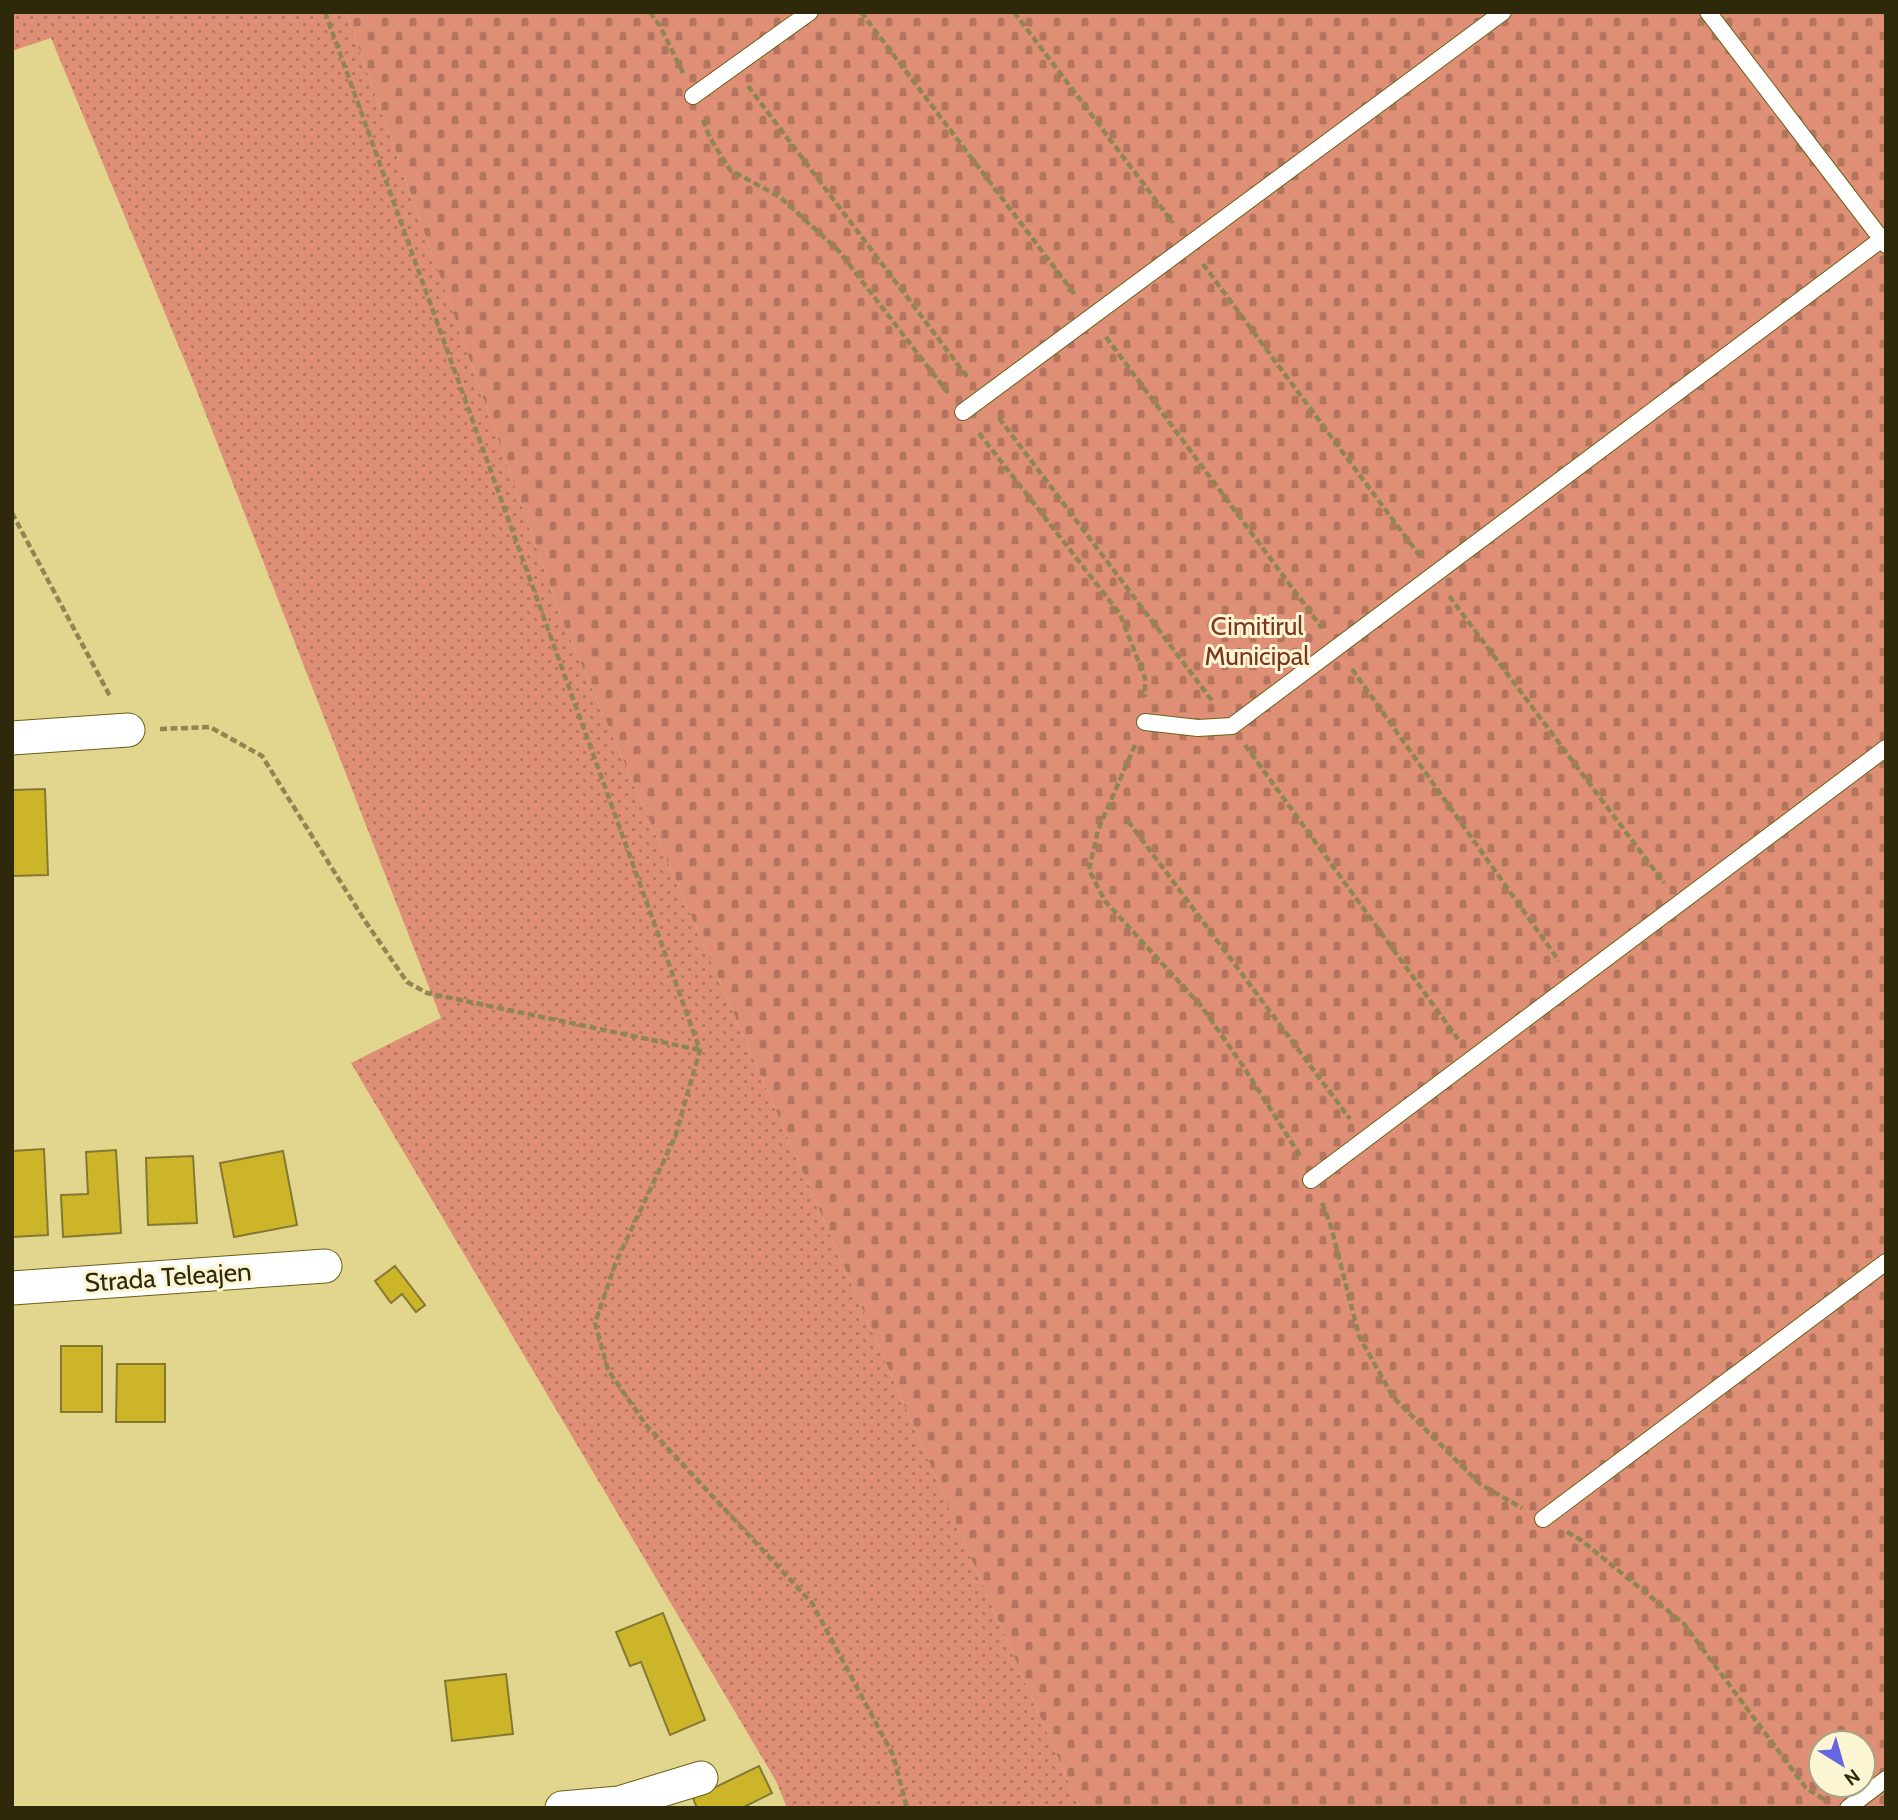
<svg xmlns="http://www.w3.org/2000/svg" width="1898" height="1820" font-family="Cabin,sans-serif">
<defs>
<pattern id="green-dots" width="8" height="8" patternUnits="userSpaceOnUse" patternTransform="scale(1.75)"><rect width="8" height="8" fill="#de8f76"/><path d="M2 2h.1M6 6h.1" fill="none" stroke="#b4755f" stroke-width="1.8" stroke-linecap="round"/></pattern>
<pattern id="cemetery-stones" width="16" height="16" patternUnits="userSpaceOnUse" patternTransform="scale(1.75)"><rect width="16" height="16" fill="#de8f76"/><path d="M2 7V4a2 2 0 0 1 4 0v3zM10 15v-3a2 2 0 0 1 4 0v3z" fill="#b4755f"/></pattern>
</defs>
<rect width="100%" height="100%" fill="#e2d58e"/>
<polygon fill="url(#green-dots)" points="12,12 346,12 563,622 1080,1808 787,1808 776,1781 351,1063 441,1018 191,376 51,38 12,51"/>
<path fill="url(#cemetery-stones)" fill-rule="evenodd" d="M 346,12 L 1886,12 L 1886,1808 L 1080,1808 L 563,622 ZM 1821,1743 L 1863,1743 L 1863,1785 L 1821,1785 Z"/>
<g fill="#cdb529" stroke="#857833" stroke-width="2">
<polygon points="45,789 48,875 12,876 12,790"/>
<polygon points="44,1149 48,1235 12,1237 12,1151"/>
<polygon points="116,1150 121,1233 63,1237 61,1195 88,1194 86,1152"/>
<polygon points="283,1151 297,1225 234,1237 220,1163"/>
<polygon points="193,1156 197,1223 148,1225 146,1158"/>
<polygon points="395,1266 425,1305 416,1312 402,1294 391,1303 375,1281"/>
<rect x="61" y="1346" width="41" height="66"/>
<polygon points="117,1364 165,1364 165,1422 116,1422"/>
<polygon points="663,1613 705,1720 670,1735 641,1662 630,1666 616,1632"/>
<polygon points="506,1674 513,1734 452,1741 445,1681"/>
<polygon points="759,1766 772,1793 742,1808 697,1808 693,1798"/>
</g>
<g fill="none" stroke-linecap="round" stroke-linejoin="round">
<g stroke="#6c5f16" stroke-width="18">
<g id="lane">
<polyline points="1708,12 1886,245"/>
<polyline points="693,96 810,12"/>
<polyline points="963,412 1503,12"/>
<polyline points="1145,722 1198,728 1232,726 1886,236"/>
<polyline points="1311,1180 1886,748"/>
<polyline points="1543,1519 1886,1262"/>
<polyline points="1848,1808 1886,1779"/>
</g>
</g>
<g stroke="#6c5f16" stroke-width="35">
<g id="street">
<polyline points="12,738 128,730"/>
<polyline points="12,1288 325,1266"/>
<polyline points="562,1808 619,1803 701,1778"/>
</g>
</g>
<g stroke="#8f8652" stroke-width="4.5" stroke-dasharray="7 3.5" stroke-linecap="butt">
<polyline points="325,12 700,1050 675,1137 616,1262 595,1323 608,1370 646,1425 812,1603 893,1755 907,1808"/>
<polyline points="650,12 660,26 683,73"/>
<polyline points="861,12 1076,296"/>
<polyline points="1014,12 1173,223"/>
<polyline points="748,86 968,378"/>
<polyline points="703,120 710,138 730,170 780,197 838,250 948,393"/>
<polyline points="1203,264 1419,555"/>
<polyline points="1106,337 1322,628"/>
<polyline points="999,418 1213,702"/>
<polyline points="979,433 1120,614 1145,678 1145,697"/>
<polyline points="12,513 111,698"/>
<polyline points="1449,596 1664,883"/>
<polyline points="1352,669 1559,961"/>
<polyline points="160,729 210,727 262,756 365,921 407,982 427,993 700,1050"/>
<polyline points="1135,745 1098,830 1089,870 1105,901 1202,1007 1243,1066 1301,1157"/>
<polyline points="1245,745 1458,1039"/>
<polyline points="1128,821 1350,1119"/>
<polyline points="1322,1203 1330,1223 1359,1336 1393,1397 1480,1484 1522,1508"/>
<polyline points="1567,1532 1581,1540 1684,1624 1806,1788 1825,1800"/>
</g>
<use href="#lane" stroke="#fff" stroke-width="16"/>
<use href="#street" stroke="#fff" stroke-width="33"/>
</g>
<g text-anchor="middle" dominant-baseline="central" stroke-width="6" stroke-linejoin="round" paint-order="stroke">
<g font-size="26" fill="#7e351d" stroke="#fcf5d3">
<text x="1257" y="626">Cimitirul<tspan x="1257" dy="30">Municipal</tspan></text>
</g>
<g font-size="26" fill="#2e290b" stroke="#fcf5d3">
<text transform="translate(168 1277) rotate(-4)">Strada Teleajen</text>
</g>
</g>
<rect width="1898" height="1820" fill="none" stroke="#2e290b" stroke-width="28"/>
<g transform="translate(1842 1764) rotate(143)"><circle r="33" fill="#fcf5d3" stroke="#aaa383" stroke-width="2"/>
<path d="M0-5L12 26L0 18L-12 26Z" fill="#6667e0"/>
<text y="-10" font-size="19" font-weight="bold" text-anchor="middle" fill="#2e290b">N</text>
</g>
</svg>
